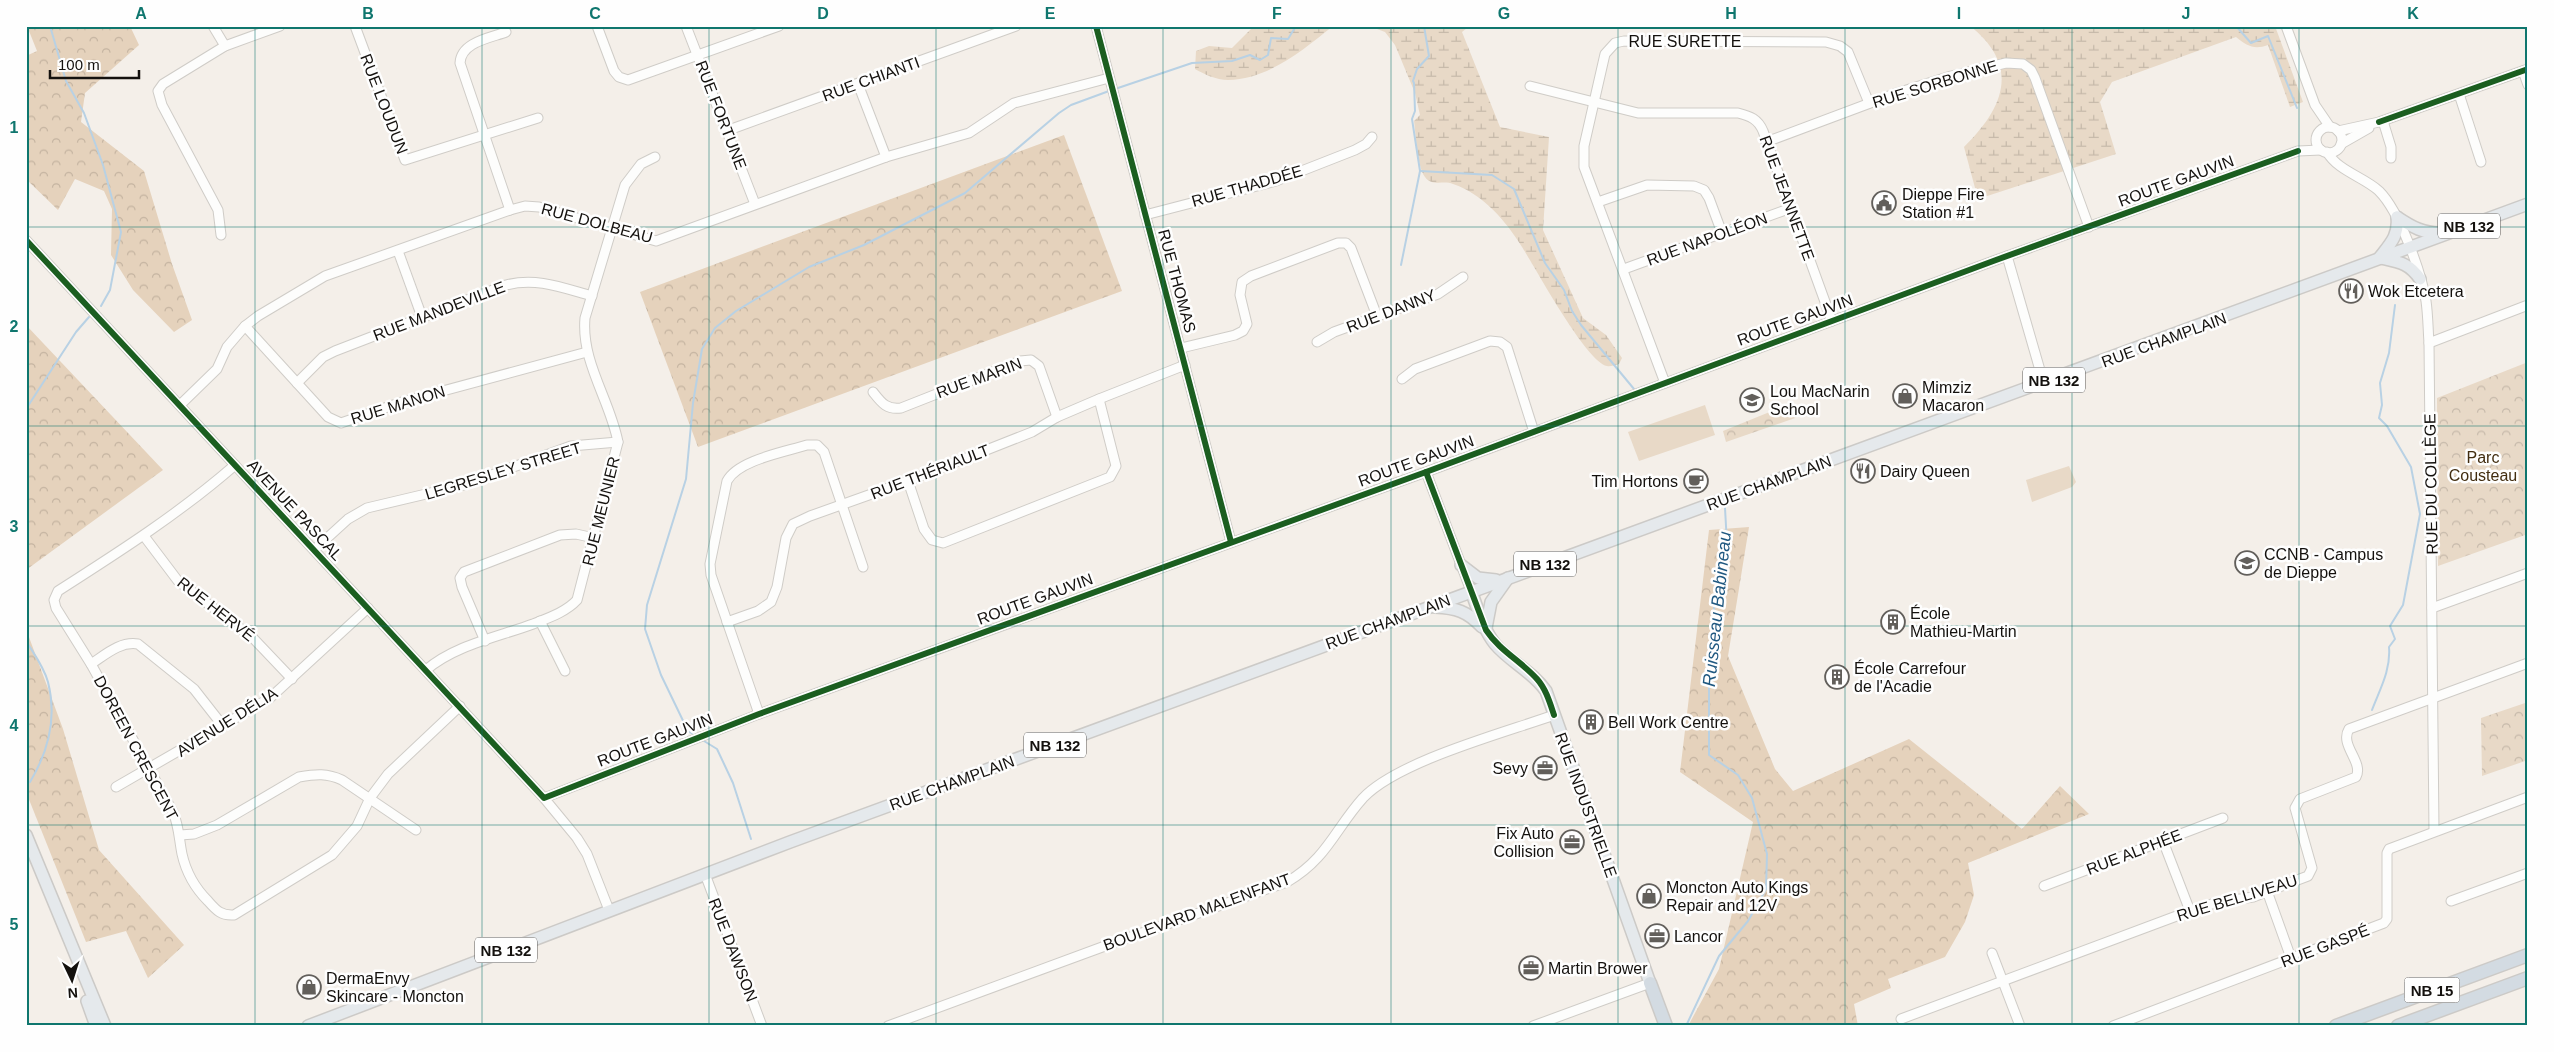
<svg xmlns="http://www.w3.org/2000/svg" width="2554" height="1052" font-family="Helvetica,sans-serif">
<defs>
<pattern id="forest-crowns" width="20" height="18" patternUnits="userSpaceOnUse" patternTransform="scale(1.25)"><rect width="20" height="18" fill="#e5d2bc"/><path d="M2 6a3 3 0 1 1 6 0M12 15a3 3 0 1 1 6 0" fill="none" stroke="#c4b3a0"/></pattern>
<pattern id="wetland-marsh" width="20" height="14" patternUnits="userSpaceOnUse" patternTransform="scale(1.25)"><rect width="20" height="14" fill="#e8d9c7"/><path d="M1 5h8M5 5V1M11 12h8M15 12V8" fill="none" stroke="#c6b9aa"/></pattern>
<pattern id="park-crowns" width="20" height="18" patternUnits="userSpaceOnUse" patternTransform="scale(1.25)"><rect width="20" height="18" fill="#e8d9c7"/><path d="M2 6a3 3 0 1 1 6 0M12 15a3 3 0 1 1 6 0" fill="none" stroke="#c6b9aa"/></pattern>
</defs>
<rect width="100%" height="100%" fill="#f4efe9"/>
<g fill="url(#forest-crowns)">
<polygon points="27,26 130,26 139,45 85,93 81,122 144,171 172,264 192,320 174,332 133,290 111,255 112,209 104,191 75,179 58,210 26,179 26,56 37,51"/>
<polygon points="1064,135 1122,291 698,447 640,292"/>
<polygon points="26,325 163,470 26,570"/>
<polygon points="1749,527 1728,656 1775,769 1793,791 1909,739 2022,829 2060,786 2089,814 1968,863 1974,895 1965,922 1945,957 1888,979 1891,988 1854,1004 1858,1026 1688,1026 1719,969 1753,822 1680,772 1709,530"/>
<polygon points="26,629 63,729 99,850 184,945 148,978 126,931 86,942 26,792"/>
</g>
<g fill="url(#wetland-marsh)">
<path d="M 1254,26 L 1333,26 C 1303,50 1269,79 1228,80 C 1216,80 1204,74 1195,69 L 1196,51 L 1209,46 L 1232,48 Z"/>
<path d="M 1369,26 L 1511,26 L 1467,28 L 1462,32 L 1500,127 L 1549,137 L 1543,230 L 1583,318 L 1606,335 L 1622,358 L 1619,364 C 1615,365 1610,367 1607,366 C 1586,362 1535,267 1522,247 C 1506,221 1483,194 1453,184 C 1444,180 1432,187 1425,177 C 1417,166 1416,135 1414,121 L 1420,115 L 1415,93 L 1395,45 L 1385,32 Z"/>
<path d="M 1970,26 L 2275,26 L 2303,102 L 2290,107 L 2268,45 C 2254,50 2247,46 2236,37 L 2112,82 L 2100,102 L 2116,154 L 1978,199 L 1964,147 C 2004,108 2021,66 1970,26 Z"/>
</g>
<g fill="url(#park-crowns)">
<polygon points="2528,362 2528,534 2438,566 2437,398"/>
<polygon points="1787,405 1798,417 1726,442 1723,431"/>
<polygon points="2528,702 2528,760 2482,776 2481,718"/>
</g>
<g fill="#e8d9c7">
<polygon points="1705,405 1715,435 1639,461 1628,432"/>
<polygon points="2069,466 2076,482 2072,487 2032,502 2026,480"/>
</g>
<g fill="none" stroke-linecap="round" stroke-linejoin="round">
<g stroke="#b8d1e4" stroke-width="2">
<polyline points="50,26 66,81 84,113 103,165 121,232 110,290 101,306"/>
<polyline points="2236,26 2251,43 2268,36 2297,108"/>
<polyline points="1115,89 1192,63 1232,61 1250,55 1260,60 1268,55 1271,38 1288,39 1296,26"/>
<polyline points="1420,171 1492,175 1514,189 1545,263 1564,290 1572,311 1581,325 1634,389"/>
<polyline points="1401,265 1420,171 1412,119 1415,111 1414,83 1413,81 1417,69 1429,56 1424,26"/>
<polyline points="26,409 76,332 89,317"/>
<path d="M 26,641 C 34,654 44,667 48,682 C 57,717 48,752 30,782"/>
<path d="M 2372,710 C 2380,689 2391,670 2389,647 L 2395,639 L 2390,626 L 2403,605 L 2420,514 L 2411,467 L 2387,426 L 2379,418 L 2382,405 L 2380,383 L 2389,353 L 2395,305"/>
<polyline points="693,734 688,731 661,675 645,629 647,605 686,479 693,403 702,349 715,328 736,311 809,267 864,245 965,193 1059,113 1071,105 1109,91"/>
<polyline points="704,741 717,749 733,783 751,839"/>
<polyline points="1686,1026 1719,956 1748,921 1766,889 1767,854 1752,798 1738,775 1709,755 1709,667 1715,598 1723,570 1727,544 1725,508"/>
</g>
<g stroke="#cfccc7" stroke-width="11">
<g id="minor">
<polyline points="213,26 225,46"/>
<polyline points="355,26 405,160 538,118"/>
<polyline points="597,26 614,71 619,77 628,80 779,26"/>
<polyline points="686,26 755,204"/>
<polyline points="1096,26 1231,542"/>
<polyline points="2286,26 2315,105 2330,127"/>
<path d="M 506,32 C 490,38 461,42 460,63 L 510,210"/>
<polyline points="2523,71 2528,85"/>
<polyline points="858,84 886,157"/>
<path d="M 1530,86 L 1638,113 L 1738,113 C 1750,116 1758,119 1763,131 L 1832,321"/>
<polyline points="2459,94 2481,162"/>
<polyline points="2383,121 2391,147 2391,158"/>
<circle cx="2329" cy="140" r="13"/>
<polyline points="726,131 1016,26"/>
<polyline points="2338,131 2379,122 2528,69"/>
<polyline points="1766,142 1897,93 1951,76 2006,63 2023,64 2031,70 2035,78 2089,227"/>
<polyline points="2341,144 2369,128"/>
<path d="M 2327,152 C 2338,171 2364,177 2379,191 C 2400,212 2421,272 2426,301 C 2428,315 2428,329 2429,343 L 2434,831"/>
<polyline points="1598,202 1647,185 1694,186 1704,190 1709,198 1722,233"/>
<polyline points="1145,215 1276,181 1355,150 1366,144 1372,137"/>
<polyline points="221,235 218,210 162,105 158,91 163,84 225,46 280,26"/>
<polyline points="26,240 544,798 577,838 587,854 609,910"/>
<polyline points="398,251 422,317"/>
<polyline points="2007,256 2044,384"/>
<polyline points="1624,269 1791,208"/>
<polyline points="245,326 328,417 341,423 402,402 587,352"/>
<polyline points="1317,342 1334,332 1438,294 1463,277"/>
<polyline points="2429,343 2528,305"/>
<polyline points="1181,348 1235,335 1243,331 1247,324 1240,295 1242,282 1251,276 1338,243 1346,243 1351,248 1377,316"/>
<polyline points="1402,379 1415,369 1490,341 1500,342 1507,347 1534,432"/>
<path d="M 297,383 L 323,357 L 335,351 L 506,285 C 537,277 563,288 592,296"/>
<polyline points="1665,383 1584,167 1584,146 1605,54 1615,43 1624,41 1826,42 1840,46 1848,52 1869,103"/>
<path d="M 873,392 C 881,402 886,410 901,408 L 1020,361 L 1031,360 L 1039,366 L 1057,417"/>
<polyline points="180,405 217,369 227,347 245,326 258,316 325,276 510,210 525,206 539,207 656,241 886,157 969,133 1014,103 1109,78"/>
<path d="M 235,465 C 180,513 119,552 58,591 L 54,600 L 56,608 L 91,664 L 173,812 C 179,826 179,839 182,854 C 186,872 195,888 208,901 C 216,910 221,916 234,915 L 332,855 L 357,826 L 370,798 L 388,774 L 460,706"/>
<polyline points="1426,472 1471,591"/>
<polyline points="908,481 924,529 932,540 943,543 1110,477 1116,466 1099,399"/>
<polyline points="144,536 178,581 253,638 292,679"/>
<polyline points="314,550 348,519 367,508 464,485 571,446 618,442"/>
<polyline points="2432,608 2528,573"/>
<polyline points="540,621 565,671"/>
<polyline points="727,622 758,611 771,602 777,587 786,538 793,524 810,516 908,481 1032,432 1057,417 1099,399 1185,365"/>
<polyline points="485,641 462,587 460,578 464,572 560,535 576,534 594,538"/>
<path d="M 91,664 C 105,655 120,641 138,644 L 194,689 L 223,726"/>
<path d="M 426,670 C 455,645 498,637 533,624 C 548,618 566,612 577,600 L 618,442 C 610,400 581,362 585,318 L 625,185 L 641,164 L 655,157"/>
<path d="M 759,714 L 711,575 L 710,564 L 727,481 C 738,460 785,452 807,445 L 817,445 L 824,452 L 863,567"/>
<polyline points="116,787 270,698 368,608"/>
<polyline points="544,798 759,714 1426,472 1996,260 2298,151 2321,150"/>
<path d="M 180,835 L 194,834 L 217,825 L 299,777 C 316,774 327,773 342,780 L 416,830"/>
<polyline points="2163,841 2190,911"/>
<polyline points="705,874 762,1026"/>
<polyline points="2044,886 2223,818"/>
<polyline points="2267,891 2291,958"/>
<polyline points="2451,901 2528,873"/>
<polyline points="1992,953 2020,1026"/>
<path d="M 1901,1019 L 2190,911 L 2215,903 L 2253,897 L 2308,876 L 2312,868 L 2295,808 L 2300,799 L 2356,777 C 2364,762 2339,745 2349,729 L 2528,663"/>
<path d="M 888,1026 L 1105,946 L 1287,882 C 1327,859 1335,829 1363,798 C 1398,761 1504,733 1554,715"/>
<polyline points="1533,1026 1650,983"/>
<polyline points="2113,1026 2384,923 2387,919 2387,853 2389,849 2528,797"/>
</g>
</g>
<g stroke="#cccac7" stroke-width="14">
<g id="major">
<path d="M 2397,217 C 2412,227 2424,234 2443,233"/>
<path d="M 2380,257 C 2391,243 2399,235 2397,217"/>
<path d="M 2381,258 C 2399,262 2409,263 2420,279"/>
<polyline points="1461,565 1478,578 1496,580"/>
<path d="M 1471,591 C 1478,609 1483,629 1495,644 C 1510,662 1532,671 1546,691 L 1650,983"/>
<path d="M 1435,607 C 1456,608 1467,611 1482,627"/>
<polyline points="1486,628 1491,602 1508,578"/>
<polyline points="26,835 105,1026"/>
<polyline points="87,1001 96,1026"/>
<polyline points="308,1026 790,842 2528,204"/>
</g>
</g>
<g stroke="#cccac7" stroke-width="15">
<g id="highway">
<polyline points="1650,983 1666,1026"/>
<polyline points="2336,1026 2528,955"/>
<polyline points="2398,1026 2528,978"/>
</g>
</g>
<use href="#minor" stroke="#fdfdfc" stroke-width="9"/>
<use href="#major" stroke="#e5e9ec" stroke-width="11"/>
<use href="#highway" stroke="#d3dbe2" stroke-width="12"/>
<g stroke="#fefefe" stroke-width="9">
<g id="cycleway">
<polyline points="1096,26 1231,542"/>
<polyline points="2379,122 2528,69"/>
<polyline points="26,240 544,798 759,714 1426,472 1996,260 2298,151"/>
<path d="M 1426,472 L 1486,630 C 1500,651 1521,661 1537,679 C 1546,689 1550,703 1554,715"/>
</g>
</g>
<use href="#cycleway" stroke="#1b5e20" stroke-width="6"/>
</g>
<path fill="none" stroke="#0f766e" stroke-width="1" stroke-opacity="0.55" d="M 255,26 L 255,1026M 482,26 L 482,1026M 709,26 L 709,1026M 936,26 L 936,1026M 1163,26 L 1163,1026M 1391,26 L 1391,1026M 1618,26 L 1618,1026M 1845,26 L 1845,1026M 2072,26 L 2072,1026M 2299,26 L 2299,1026M 26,227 L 2528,227M 26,426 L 2528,426M 26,626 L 2528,626M 26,825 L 2528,825"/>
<defs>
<g id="civic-ring" transform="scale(1.25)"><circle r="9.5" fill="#fefefe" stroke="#625f5b" stroke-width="1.5"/><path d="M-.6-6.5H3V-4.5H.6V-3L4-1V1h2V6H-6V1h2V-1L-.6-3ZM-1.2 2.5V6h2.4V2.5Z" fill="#625f5b"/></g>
<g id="restaurant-ring" transform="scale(1.25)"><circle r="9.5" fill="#fefefe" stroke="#625f5b" stroke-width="1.5"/><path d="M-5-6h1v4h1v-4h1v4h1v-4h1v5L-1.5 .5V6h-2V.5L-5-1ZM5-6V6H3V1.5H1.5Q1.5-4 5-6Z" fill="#625f5b"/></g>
<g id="shop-ring" transform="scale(1.25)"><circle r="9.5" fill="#fefefe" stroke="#625f5b" stroke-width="1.5"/><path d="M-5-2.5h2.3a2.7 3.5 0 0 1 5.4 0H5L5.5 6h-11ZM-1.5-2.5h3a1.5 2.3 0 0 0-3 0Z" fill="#625f5b"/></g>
<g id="school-ring" transform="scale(1.25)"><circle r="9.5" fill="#fefefe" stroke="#625f5b" stroke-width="1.5"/><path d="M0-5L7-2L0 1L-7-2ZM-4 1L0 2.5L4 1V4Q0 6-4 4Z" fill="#625f5b"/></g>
<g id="cafe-ring" transform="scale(1.25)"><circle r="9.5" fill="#fefefe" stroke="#625f5b" stroke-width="1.5"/><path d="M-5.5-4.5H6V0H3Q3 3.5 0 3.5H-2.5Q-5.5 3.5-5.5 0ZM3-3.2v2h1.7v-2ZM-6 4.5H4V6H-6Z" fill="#625f5b"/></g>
<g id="university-ring" transform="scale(1.25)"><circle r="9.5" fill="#fefefe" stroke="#625f5b" stroke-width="1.5"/><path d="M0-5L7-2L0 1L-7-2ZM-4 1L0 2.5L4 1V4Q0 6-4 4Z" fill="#625f5b"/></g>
<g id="building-ring" transform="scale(1.25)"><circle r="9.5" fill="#fefefe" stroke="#625f5b" stroke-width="1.5"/><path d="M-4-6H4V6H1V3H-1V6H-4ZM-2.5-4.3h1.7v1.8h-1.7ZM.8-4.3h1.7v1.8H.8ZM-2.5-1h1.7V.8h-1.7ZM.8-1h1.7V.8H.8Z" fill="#625f5b"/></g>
<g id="office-ring" transform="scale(1.25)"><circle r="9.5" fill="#fefefe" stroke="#625f5b" stroke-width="1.5"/><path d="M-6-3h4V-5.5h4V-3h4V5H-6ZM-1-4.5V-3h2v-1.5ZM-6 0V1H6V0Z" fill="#625f5b"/></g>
</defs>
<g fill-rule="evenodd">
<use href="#civic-ring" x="1884" y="203"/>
<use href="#restaurant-ring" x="2351" y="291"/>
<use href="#shop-ring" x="1905" y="396"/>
<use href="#school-ring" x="1752" y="400"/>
<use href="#restaurant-ring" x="1863" y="471"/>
<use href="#cafe-ring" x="1696" y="481"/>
<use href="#university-ring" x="2247" y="563"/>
<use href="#building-ring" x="1893" y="622"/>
<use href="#building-ring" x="1837" y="677"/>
<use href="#building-ring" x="1591" y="722"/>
<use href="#office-ring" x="1545" y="768"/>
<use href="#office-ring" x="1572" y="842"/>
<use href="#shop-ring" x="1649" y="896"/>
<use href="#office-ring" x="1657" y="936"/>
<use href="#office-ring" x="1531" y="968"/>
<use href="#shop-ring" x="309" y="987"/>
</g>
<g text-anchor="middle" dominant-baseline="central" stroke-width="5" stroke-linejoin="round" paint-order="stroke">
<g fill="#fefefe" stroke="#5a5856" stroke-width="1">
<rect x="2438" y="213.5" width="62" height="25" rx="4"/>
<rect x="2023" y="367.5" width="62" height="25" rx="4"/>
<rect x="1514" y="551.5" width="62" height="25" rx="4"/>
<rect x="1024" y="732.5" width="62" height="25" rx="4"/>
<rect x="475" y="937.5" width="62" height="25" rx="4"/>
<rect x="2404.5" y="977.5" width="55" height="25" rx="4"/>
</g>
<g font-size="15" font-weight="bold" fill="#14110e">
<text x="2469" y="226">NB 132</text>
<text x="2054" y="380">NB 132</text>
<text x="1545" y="564">NB 132</text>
<text x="1055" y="745">NB 132</text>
<text x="506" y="950">NB 132</text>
<text x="2432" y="990">NB 15</text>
</g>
<g font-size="16" fill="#14110e" stroke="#fefefe">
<text x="1685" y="41">RUE SURETTE</text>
<text transform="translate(871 79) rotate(-20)">RUE CHIANTI</text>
<text transform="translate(1935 84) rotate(-17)">RUE SORBONNE</text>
<text transform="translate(384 104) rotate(69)">RUE LOUDUN</text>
<text transform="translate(721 115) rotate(69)">RUE FORTUNE</text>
<text transform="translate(2176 181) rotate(-20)">ROUTE GAUVIN</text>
<text transform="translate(1247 186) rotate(-16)">RUE THADDÉE</text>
<text transform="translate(1787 198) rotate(70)">RUE JEANNETTE</text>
<text transform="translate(597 223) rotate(15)">RUE DOLBEAU</text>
<text transform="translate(1707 239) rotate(-20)">RUE NAPOLÉON</text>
<text transform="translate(1177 281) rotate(75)">RUE THOMAS</text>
<text transform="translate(439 311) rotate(-21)">RUE MANDEVILLE</text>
<text transform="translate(1391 311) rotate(-21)">RUE DANNY</text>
<text transform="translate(1795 320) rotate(-20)">ROUTE GAUVIN</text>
<text transform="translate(2164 340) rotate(-20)">RUE CHAMPLAIN</text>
<text transform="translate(979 378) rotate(-20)">RUE MARIN</text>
<text transform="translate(398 405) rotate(-17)">RUE MANON</text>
<text transform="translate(1416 461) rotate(-20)">ROUTE GAUVIN</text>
<text transform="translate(503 471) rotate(-17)">LEGRESLEY STREET</text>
<text transform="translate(930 472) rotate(-21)">RUE THÉRIAULT</text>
<text transform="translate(1769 483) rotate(-20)">RUE CHAMPLAIN</text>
<text transform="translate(2431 484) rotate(-91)">RUE DU COLLÈGE</text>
<text transform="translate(295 510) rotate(47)">AVENUE PASCAL</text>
<text transform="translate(601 511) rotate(-76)">RUE MEUNIER</text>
<text transform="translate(1035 599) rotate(-20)">ROUTE GAUVIN</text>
<text transform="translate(216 609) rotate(38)">RUE HERVÉ</text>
<text transform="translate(1388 622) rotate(-20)">RUE CHAMPLAIN</text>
<text transform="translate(227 722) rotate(-32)">AVENUE DÉLIA</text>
<text transform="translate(655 740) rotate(-21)">ROUTE GAUVIN</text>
<text transform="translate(136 748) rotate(62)">DOREEN CRESCENT</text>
<text transform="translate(952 783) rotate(-20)">RUE CHAMPLAIN</text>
<text transform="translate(1586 805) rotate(70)">RUE INDUSTRIELLE</text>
<text transform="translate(2134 852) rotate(-21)">RUE ALPHÉE</text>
<text transform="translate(2237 898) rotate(-17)">RUE BELLIVEAU</text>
<text transform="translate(1197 912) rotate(-20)">BOULEVARD MALENFANT</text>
<text transform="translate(2325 946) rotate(-21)">RUE GASPÉ</text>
<text transform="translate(733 950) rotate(69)">RUE DAWSON</text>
</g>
<g font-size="16" fill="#14110e" stroke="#fefefe" text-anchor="start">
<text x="1902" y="194">Dieppe Fire<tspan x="1902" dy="18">Station #1</tspan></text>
<text x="2368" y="291">Wok Etcetera</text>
<text x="1922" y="387">Mimziz<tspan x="1922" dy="18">Macaron</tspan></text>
<text x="1770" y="391">Lou MacNarin<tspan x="1770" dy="18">School</tspan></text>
<text x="1880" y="471">Dairy Queen</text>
<text x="1678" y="481" text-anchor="end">Tim Hortons</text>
<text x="2264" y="554">CCNB - Campus<tspan x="2264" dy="18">de Dieppe</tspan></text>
<text x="1910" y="613">École<tspan x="1910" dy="18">Mathieu-Martin</tspan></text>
<text x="1854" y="668">École Carrefour<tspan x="1854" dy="18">de l'Acadie</tspan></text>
<text x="1608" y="722">Bell Work Centre</text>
<text x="1528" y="768" text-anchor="end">Sevy</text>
<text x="1554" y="833" text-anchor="end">Fix Auto<tspan x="1554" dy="18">Collision</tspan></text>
<text x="1666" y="887">Moncton Auto Kings<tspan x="1666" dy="18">Repair and 12V</tspan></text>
<text x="1674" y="936">Lancor</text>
<text x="1548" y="968">Martin Brower</text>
<text x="326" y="978">DermaEnvy<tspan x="326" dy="18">Skincare - Moncton</tspan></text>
</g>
<g font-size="16" fill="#422d10" stroke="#fefefe">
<text x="2483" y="457">Parc<tspan x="2483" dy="18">Cousteau</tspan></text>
</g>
<g font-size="18" font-style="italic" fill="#1f5880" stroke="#fefefe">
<text transform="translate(1717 609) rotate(-84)">Ruisseau Babineau</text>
</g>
</g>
<rect width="2554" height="1052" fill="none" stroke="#fefefe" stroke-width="55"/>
<g transform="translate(72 980) rotate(176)" stroke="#fefefe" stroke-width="4" paint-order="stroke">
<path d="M0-4L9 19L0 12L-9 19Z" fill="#14110e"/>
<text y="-8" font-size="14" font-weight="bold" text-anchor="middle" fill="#14110e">N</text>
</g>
<path d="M50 70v8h89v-8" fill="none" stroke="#14110e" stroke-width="2.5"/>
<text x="58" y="70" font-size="15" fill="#14110e" stroke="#fefefe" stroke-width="4" paint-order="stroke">100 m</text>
<rect x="28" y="28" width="2498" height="996" fill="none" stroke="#0f766e" stroke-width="2"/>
<g font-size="16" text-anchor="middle" font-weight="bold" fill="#0f766e">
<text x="141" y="19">A</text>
<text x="368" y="19">B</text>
<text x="595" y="19">C</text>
<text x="823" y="19">D</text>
<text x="1050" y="19">E</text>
<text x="1277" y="19">F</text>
<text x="1504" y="19">G</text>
<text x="1731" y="19">H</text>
<text x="1959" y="19">I</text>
<text x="2186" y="19">J</text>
<text x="2413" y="19">K</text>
<text x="14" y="133">1</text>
<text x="14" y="332">2</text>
<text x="14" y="532">3</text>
<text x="14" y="731">4</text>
<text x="14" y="930">5</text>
</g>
</svg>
